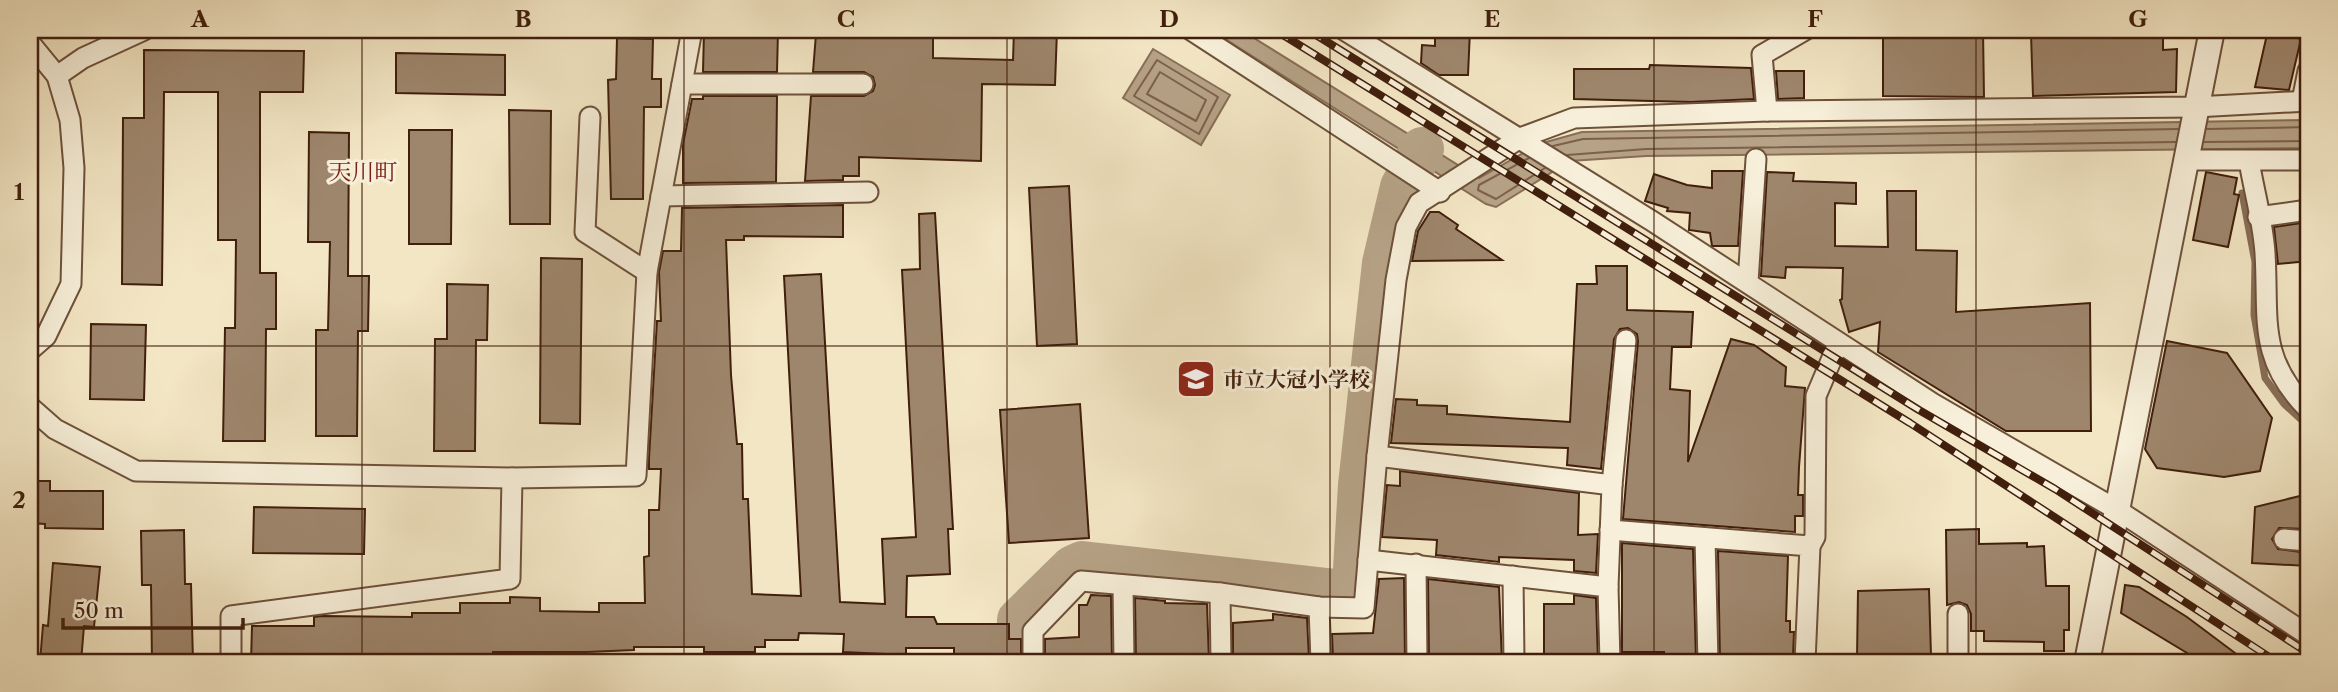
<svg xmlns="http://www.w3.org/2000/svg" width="2338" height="692" font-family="'Libre Caslon Text','Noto Serif JP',serif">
<rect width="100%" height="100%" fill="#f3e6c4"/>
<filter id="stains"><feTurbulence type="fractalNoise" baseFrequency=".00286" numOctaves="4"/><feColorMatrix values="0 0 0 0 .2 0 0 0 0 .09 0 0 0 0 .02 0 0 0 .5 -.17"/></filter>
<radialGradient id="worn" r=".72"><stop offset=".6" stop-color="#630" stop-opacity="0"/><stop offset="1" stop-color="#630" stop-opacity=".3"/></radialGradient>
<g fill="#b6a286" stroke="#876e56" stroke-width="2">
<polygon points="1211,30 1241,30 1479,178 1539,144 1582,132 2308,120 2308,148 1646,156 1570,161 1496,207 1486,204"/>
<polygon points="1153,49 1230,95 1201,145 1123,98"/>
</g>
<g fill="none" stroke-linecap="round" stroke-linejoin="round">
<g stroke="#7c604a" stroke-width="2">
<polygon points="1157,60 1218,97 1199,134 1134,96"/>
<polygon points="1160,72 1206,100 1196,121 1147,94"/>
<polyline points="2207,129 2308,127"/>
<polyline points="2204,142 2308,141"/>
<polyline points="1553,146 1583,139 2178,129"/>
<polyline points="1567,155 1646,149 2176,142"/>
<polyline points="1529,158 1479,185 1478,190 1496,199 1545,168"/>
</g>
<polyline stroke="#876e56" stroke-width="7" points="2242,193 2255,262 2254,315 2265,378 2284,404 2308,426"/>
<polyline stroke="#b6a286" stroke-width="44" points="1018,662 1019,620 1073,567 1082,563 1345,592 1354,586 1360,485 1384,263 1402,187 1422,149"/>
</g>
<g fill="#9e866c" stroke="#411f0d" stroke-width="2">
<polygon points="889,30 933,30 933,58 1013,60 1014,30 1057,30 1055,85 982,84 981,161 859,157 859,176 843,176 843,180 805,181 811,96 864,96 873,91 875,85 873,77 864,72 813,72 816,34 889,38"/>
<polygon points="1435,30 1470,30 1468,75 1439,75 1421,63 1422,45 1435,46"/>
<polygon points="1883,30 1983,30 1984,97 1883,96"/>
<polygon points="2075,30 2163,31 2163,50 2177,49 2176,92 2033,96 2031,34 2075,33"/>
<polygon points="2268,30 2288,30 2286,35 2301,39 2289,90 2255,87"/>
<polygon points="704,31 778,31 777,72 703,72"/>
<polygon points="617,38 653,39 652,79 661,79 661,107 644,107 643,199 611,199 608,80 616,79"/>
<polygon points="144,50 304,51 303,92 260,92 260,273 276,273 276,329 266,329 265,441 223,441 225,328 235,328 236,240 218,240 218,92 164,92 162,285 122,284 123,118 144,118"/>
<polygon points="396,53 505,55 505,95 396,93"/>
<polygon points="1650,65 1751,68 1754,99 1691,102 1574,99 1574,69 1649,69"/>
<polygon points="1776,71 1804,71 1804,98 1778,99"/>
<polygon points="703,96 777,96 776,182 683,183 683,144 692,99 703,99"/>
<polygon points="509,110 551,111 550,224 510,224"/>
<polygon points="409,130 452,130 451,244 409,244"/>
<polygon points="309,132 349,133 348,276 369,276 368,331 358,331 357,436 316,436 316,330 328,330 330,242 308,242"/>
<polygon points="1712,171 1743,171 1738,246 1712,246 1710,233 1689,230 1690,213 1667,211 1668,208 1645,201 1654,174 1687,185 1712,188"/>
<polygon points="1767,172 1794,173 1793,181 1856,183 1856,204 1835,203 1835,246 1888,247 1887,191 1916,191 1916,250 1957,251 1956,312 2090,303 2091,431 2006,431 1878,352 1880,322 1849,332 1840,300 1842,299 1843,268 1786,267 1785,278 1761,276"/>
<polygon points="2206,172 2237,178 2234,194 2239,195 2228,247 2193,240"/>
<polygon points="1069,186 1077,344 1037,346 1029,188"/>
<polygon points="843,205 843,237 744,236 744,240 726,240 731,375 737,444 742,444 743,499 748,499 752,594 801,596 784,276 821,274 840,602 885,604 882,539 916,537 902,270 920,269 919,214 935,213 953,529 948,529 950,574 907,576 906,617 934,617 937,624 1009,624 1009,639 1021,639 1021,659 971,659 971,655 954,655 954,648 906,648 906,655 843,652 844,634 799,633 798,640 765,640 765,647 755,647 755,652 704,652 704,647 634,647 634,650 587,652 493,652 493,660 251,662 252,626 314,626 314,617 322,616 412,617 412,613 460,613 460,603 510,603 510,597 540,598 540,611 599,612 599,603 645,603 644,557 649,556 649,510 659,510 661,469 649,469 649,458 657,321 661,321 659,272 663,251 681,251 682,208"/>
<polygon points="1430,212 1439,212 1458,225 1456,229 1502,260 1412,261 1418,231"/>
<polygon points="2308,222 2308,261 2278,264 2274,227"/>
<polygon points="541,258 582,259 580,424 540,423"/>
<polygon points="1596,266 1627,266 1627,310 1693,312 1691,347 1672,347 1670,389 1690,391 1688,462 1731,339 1754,345 1786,367 1785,386 1805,388 1799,467 1798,495 1803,495 1803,516 1795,516 1795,532 1623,519 1638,341 1637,334 1628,328 1620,329 1614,339 1601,469 1567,465 1568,448 1391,443 1396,399 1417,400 1417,405 1447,406 1447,414 1570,422 1577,284 1597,284"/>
<polygon points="447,284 488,285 487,340 476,340 475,451 434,451 435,339 447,339"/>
<polygon points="91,324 146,325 144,400 90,399"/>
<polygon points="2167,341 2227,353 2272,418 2260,471 2224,477 2157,468 2145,449"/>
<polygon points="1080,404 1089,538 1009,543 1000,410"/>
<polygon points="1400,471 1579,493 1578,535 1598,534 1596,573 1574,571 1574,560 1499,557 1499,562 1436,555 1437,540 1382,537 1387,485 1400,486"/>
<polygon points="30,481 50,481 50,491 103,491 103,529 45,528 45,524 30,523"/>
<polygon points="2308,494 2308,529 2279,528 2272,539 2278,549 2308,553 2308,566 2252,563 2255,507"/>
<polygon points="254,507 365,509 364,554 253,553"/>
<polygon points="1979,529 1979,544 2027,543 2027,547 2044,546 2046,586 2069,586 2069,630 2064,630 2064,651 2044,651 2044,642 1984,641 1984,631 1971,631 1971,614 1967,605 1959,602 1947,605 1946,530"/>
<polygon points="184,530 185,584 191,584 193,662 152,662 151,585 142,585 141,531"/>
<polygon points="1622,543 1693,549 1696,662 1663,662 1664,652 1622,652"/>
<polygon points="1718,551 1788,556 1786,621 1790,621 1790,632 1794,632 1793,656 1756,656 1756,662 1720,662"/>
<polygon points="53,563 100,567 94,627 84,626 81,662 40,662 43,625 48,626"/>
<polygon points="1404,578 1405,660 1333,659 1332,634 1373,633 1379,579"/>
<polygon points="1428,579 1499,587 1502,662 1429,662"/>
<polygon points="2125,585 2139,587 2187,617 2247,662 2202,662 2121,613"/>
<polygon points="1929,589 1931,656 1857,658 1858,591"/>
<polygon points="1091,595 1111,596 1112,662 1045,662 1045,639 1079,637 1079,605 1087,605"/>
<polygon points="1574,595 1596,598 1598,662 1544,662 1544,604 1574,604"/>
<polygon points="1135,598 1165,601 1165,603 1207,604 1209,662 1136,662"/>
<polygon points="1273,614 1307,618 1309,659 1301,659 1301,662 1233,662 1233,623 1273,620"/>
</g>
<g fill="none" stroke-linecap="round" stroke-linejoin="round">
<g stroke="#6e513b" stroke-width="23">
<g id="minor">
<polyline points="1191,30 1440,192"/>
<polyline points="1344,30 1652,221 1932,403 2119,511 2308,635"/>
<polyline points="30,43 57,76 70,120 74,168 71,284 46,336 30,350"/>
<polyline points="57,76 83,58 144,30"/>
<polyline points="682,84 863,84"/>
<polyline points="2302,101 2308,71"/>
<polyline points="1767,111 1762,55 1805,30"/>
<polyline points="590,117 585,232 647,272"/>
<polyline points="2185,160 2308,160"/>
<path d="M 2249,161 C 2254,191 2263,222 2265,253 C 2269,318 2257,358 2308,409"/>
<polyline points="661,196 868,192"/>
<polyline points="2258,217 2308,210"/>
<polyline points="1748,282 1756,159"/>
<polyline points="30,407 55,429 136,471 512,478 636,476 647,272 692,30"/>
<polyline points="1377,456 1612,485 1608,587"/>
<polyline points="1612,485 1626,340"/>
<polyline points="1610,530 1810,546 1805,662"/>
<polyline points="1705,538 1708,662"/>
<polyline points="2284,539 2308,541"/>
<polyline points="1810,546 1815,537 1816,396 1838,344"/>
<polyline points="1368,560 1608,587 1610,662"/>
<polyline points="1416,564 1417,662"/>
<polyline points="1513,576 1514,662"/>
<polyline points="1123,585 1124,662"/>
<polyline points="1220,593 1221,662"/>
<polyline points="1319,607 1321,662"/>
<polyline points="1958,614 1958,662"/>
<polyline points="231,662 231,616 510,579 512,478"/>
<polyline points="1033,662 1033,631 1081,581 1220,593 1319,607 1364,608 1377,456 1396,280 1406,227 1419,203 1520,138 1574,118 1767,111 2195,107 2308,101"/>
</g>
</g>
<g stroke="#6e513b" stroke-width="28">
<polyline id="tertiary" points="2087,662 2212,30"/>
</g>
<use href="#minor" stroke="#f7efd9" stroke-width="19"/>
<use href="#tertiary" stroke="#f7efd9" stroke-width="24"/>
<g stroke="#411f0d" stroke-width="8">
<g id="rail">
<polyline points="1275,30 1910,423 2277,662"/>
<polyline points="1308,30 1919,410 2055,489 2308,653"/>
</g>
</g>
<use href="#rail" stroke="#f7efd9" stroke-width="5" stroke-dasharray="16" stroke-linecap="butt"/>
</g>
<path fill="none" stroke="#411f0d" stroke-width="2" stroke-opacity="0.55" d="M 362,30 L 362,662M 684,30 L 684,662M 1007,30 L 1007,662M 1330,30 L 1330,662M 1654,30 L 1654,662M 1976,30 L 1976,662M 30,346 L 2308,346"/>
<defs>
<g id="school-square" transform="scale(2.0125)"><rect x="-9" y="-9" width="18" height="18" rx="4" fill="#8f2418" stroke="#f7efd9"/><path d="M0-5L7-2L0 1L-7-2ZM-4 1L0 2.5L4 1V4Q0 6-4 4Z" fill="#fff"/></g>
</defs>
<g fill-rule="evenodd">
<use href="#school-square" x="1196" y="379"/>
</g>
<g text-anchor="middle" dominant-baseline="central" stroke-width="6" stroke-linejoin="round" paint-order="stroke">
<g font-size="21" font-weight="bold" fill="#411f0d" stroke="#f7efd9" text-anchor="start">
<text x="1223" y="379">市立大冠小学校</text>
</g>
<g font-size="23" fill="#7a1f14" stroke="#f7efd9">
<text x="363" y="172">天川町</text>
</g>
</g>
<rect width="2338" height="692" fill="none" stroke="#f3e6c4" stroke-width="77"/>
<path d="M63 618v10h180v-10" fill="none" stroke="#411f0d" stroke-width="3.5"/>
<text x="74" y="618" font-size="21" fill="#411f0d" stroke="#f7efd9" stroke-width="5" paint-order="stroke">50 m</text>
<rect x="38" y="38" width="2262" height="616" fill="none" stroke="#411f0d" stroke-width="2.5"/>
<g font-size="23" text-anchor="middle" font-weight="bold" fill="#411f0d">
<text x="200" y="27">A</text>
<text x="523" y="27">B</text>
<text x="846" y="27">C</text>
<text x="1169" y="27">D</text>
<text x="1492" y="27">E</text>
<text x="1815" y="27">F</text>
<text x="2138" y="27">G</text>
<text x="19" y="200">1</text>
<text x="19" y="508">2</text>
</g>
<rect width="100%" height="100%" filter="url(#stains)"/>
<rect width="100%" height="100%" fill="url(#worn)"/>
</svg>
